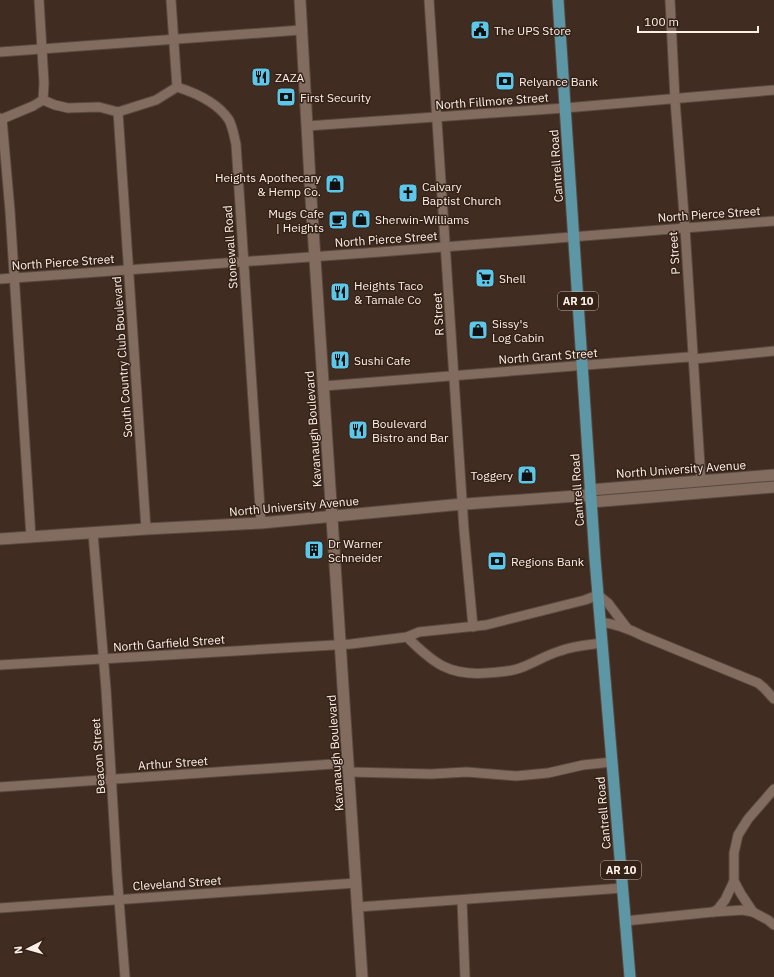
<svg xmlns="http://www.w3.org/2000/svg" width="774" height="977" font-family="'IBM Plex Sans',sans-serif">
<rect width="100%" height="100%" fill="#402c21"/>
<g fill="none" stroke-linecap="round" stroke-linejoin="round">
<g stroke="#59493f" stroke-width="11">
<g id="minor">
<polyline points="39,0 44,83 43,100"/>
<path d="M 171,0 L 177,87 C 196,93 218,103 229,120 C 233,128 234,136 236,144 L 261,523"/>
<polyline points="429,0 464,530 473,627"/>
<polyline points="670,0 675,100 685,228 701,481"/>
<polyline points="0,52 301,30"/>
<polyline points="43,100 55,105 68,108 99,107 118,112 156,100 177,87"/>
<polyline points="118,112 146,529"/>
<polyline points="0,118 2,119 33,106 43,100"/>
<polyline points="2,119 10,211 31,537"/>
<polyline points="307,126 565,108 774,90"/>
<polyline points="0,279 380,252 774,221"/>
<polyline points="324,386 688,357 694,359 774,351"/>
<polyline points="93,533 106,689 117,874 125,977"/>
<path d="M 600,622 C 616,624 628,628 643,636 L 758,683 L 764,688 L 774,699"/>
<path d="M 407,637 C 433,663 449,676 487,673 C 498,672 510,672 520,668 C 534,663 546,655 560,651 C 573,646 587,645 602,643"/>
<polyline points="0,665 351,644 407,637 419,632 486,625 585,600 598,595 608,603 627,628"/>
<polyline points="349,772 431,774 467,772 516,776 548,773 583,765 612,762"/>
<polyline points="0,787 348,763"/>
<polyline points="734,881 741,894 753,912"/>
<polyline points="462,900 465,977"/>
<polyline points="358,907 623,888"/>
<polyline points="0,908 356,883"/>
<polyline points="713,912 718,909 725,900 734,881 734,853 738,835 748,819 774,789"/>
<polyline points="625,921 713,912 743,910 753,912 768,920 774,925"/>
</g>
</g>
<g stroke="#59493f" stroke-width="13">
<g id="tertiary">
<polyline points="300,0 311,198 362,977"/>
<polyline points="0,539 146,529 261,523 452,505 590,495"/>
</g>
</g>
<g stroke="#59493f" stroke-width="13">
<g id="secondary">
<polyline points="590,490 774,475"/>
<polyline points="591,502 774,487"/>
</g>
</g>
<g stroke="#59493f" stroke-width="13">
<polyline id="primary" points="558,0 595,559 630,977"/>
</g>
<use href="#minor" stroke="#826b5f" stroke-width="9"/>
<use href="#tertiary" stroke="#826b5f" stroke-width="11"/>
<use href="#secondary" stroke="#826b5f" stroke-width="11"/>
<use href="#primary" stroke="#5d97a6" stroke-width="11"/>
</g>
<defs>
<g id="civic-square" transform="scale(1)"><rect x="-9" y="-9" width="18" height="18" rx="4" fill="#5cc7e8" stroke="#352217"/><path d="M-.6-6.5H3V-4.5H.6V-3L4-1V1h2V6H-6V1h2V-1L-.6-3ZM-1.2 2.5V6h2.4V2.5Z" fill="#111"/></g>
<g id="restaurant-square" transform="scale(1)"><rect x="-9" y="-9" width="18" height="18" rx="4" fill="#5cc7e8" stroke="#352217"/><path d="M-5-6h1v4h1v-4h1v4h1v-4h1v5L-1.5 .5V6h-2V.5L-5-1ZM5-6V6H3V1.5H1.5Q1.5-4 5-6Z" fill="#111"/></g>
<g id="bank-square" transform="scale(1)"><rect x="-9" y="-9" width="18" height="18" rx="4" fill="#5cc7e8" stroke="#352217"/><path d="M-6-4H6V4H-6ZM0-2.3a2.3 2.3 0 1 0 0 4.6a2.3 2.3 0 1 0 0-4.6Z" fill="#111"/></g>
<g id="shop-square" transform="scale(1)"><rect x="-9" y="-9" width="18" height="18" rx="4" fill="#5cc7e8" stroke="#352217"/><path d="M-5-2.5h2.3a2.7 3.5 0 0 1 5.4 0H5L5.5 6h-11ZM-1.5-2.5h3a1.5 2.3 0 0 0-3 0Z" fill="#111"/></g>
<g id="church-square" transform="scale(1)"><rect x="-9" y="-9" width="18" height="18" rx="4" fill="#5cc7e8" stroke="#352217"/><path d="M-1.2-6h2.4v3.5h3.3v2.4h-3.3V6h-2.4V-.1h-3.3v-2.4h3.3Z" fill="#111"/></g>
<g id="cafe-square" transform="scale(1)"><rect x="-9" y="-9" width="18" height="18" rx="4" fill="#5cc7e8" stroke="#352217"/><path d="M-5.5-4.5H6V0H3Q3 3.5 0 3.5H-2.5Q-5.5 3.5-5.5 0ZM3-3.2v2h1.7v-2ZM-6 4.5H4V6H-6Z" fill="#111"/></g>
<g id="supermarket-square" transform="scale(1)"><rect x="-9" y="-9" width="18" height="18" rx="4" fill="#5cc7e8" stroke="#352217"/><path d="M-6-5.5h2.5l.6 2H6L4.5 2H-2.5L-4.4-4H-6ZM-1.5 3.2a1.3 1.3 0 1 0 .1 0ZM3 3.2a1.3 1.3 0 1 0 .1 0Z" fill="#111"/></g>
<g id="building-square" transform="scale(1)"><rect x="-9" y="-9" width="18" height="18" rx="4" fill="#5cc7e8" stroke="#352217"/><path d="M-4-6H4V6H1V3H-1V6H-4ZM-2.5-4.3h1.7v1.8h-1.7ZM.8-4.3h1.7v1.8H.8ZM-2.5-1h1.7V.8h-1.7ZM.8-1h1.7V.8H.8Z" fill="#111"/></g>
</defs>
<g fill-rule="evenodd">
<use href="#civic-square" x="480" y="30"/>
<use href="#restaurant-square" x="261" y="77"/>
<use href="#bank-square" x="505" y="81"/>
<use href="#bank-square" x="286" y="97"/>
<use href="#shop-square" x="335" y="184"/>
<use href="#church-square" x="408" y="193"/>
<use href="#shop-square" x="361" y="219"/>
<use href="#cafe-square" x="338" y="220"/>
<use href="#supermarket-square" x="485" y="278"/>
<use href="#restaurant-square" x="340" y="292"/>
<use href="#shop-square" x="478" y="330"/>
<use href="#restaurant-square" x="340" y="360"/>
<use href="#restaurant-square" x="358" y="430"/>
<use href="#shop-square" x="527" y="475"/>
<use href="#building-square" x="314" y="550"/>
<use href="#bank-square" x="497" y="561"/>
</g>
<g text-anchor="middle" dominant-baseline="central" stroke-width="3" stroke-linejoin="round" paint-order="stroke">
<g fill="#352217" stroke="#c0b2a9" stroke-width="1">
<rect x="558" y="292" width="40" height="18" rx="3"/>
<rect x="601" y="861" width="40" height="18" rx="3"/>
</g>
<g font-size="11" font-weight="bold" fill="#fcefe8">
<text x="578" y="301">AR 10</text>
<text x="621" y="870">AR 10</text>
</g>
<g font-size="12" fill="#fcefe8" stroke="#352217" text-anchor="start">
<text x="494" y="30">The UPS Store</text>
<text x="275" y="77">ZAZA</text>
<text x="519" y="81">Relyance Bank</text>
<text x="300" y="97">First Security</text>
<text x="321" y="177" text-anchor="end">Heights Apothecary<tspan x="321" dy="14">&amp; Hemp Co.</tspan></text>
<text x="422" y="186">Calvary<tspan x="422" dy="14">Baptist Church</tspan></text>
<text x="324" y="213" text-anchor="end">Mugs Cafe<tspan x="324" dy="14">| Heights</tspan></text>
<text x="375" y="219">Sherwin-Williams</text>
<text x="499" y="278">Shell</text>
<text x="354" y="285">Heights Taco<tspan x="354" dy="14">&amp; Tamale Co</tspan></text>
<text x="492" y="323">Sissy's<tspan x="492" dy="14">Log Cabin</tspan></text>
<text x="354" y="360">Sushi Cafe</text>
<text x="372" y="423">Boulevard<tspan x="372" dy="14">Bistro and Bar</tspan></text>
<text x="513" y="475" text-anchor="end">Toggery</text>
<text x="328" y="543">Dr Warner<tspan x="328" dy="14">Schneider</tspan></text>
<text x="511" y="561">Regions Bank</text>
</g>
<g font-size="12" fill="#fcefe8" stroke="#352217">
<text transform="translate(492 101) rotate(-4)">North Fillmore Street</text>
<text transform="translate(556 166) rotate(-94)">Cantrell Road</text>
<text transform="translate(709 214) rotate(-4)">North Pierce Street</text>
<text transform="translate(386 239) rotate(-4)">North Pierce Street</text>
<text transform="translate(230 247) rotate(-94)">Stonewall Road</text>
<text transform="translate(674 253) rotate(-94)">P Street</text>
<text transform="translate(63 262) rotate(-4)">North Pierce Street</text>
<text transform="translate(438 314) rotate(-93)">R Street</text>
<text transform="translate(548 356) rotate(-4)">North Grant Street</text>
<text transform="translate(122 357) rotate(-94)">South Country Club Boulevard</text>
<text transform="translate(313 429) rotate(-94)">Kavanaugh Boulevard</text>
<text transform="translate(681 469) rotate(-4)">North University Avenue</text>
<text transform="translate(577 490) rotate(-94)">Cantrell Road</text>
<text transform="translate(294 506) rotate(-5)">North University Avenue</text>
<text transform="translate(169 643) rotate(-4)">North Garfield Street</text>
<text transform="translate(335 753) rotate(-94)">Kavanaugh Boulevard</text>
<text transform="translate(98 756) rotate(-94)">Beacon Street</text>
<text transform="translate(173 763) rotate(-4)">Arthur Street</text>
<text transform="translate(603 813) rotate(-95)">Cantrell Road</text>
<text transform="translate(177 883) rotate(-4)">Cleveland Street</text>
</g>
</g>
<g transform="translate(28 949) rotate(264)" stroke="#352217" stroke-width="3" paint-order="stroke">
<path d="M0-3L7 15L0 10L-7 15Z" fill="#fcefe8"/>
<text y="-6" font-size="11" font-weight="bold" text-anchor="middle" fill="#fcefe8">N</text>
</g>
<path d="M638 26v6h120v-6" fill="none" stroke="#fcefe8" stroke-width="2"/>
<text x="644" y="26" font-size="12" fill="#fcefe8" stroke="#352217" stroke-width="3" paint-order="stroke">100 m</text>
</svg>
